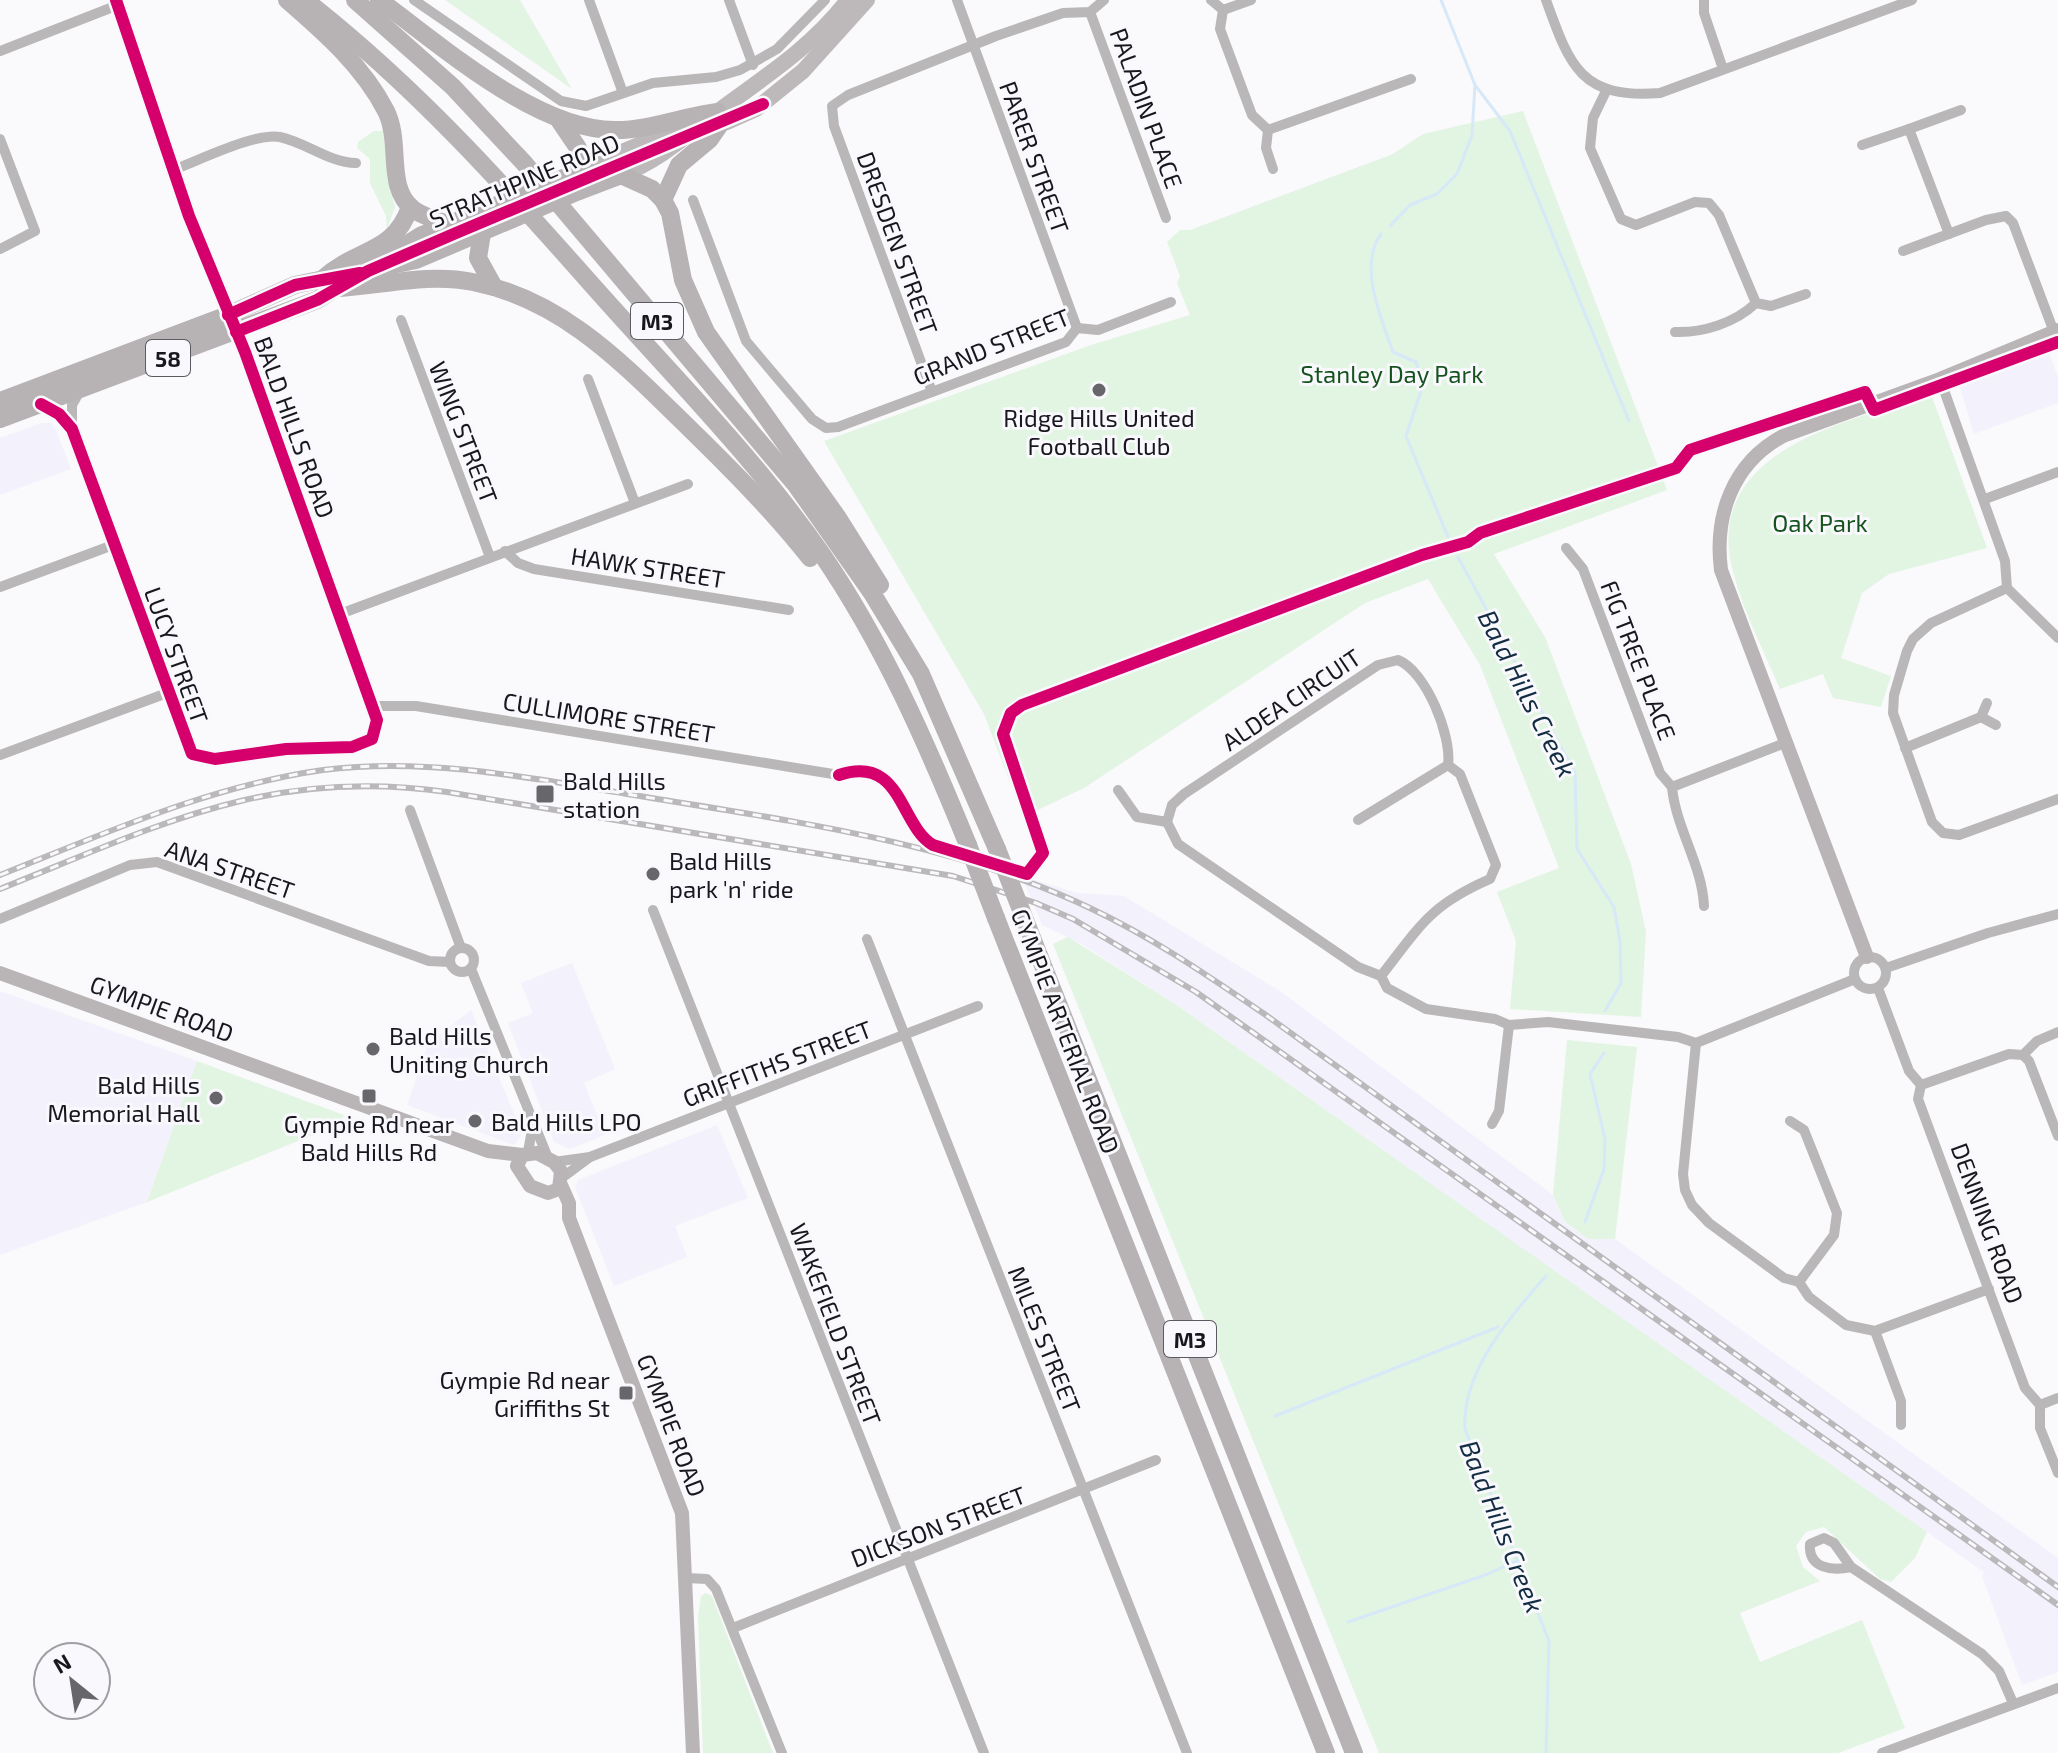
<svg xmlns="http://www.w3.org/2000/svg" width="2058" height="1753" font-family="'Exo 2',sans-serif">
<rect width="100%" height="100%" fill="#faf9fb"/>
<g fill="#f3f1fc">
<polygon points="2048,350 2058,377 2058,403 1974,434 1959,384"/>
<polygon points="41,423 51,423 55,428 71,469 0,495 0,438"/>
<polygon points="1022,876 1077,893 1124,896 1280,991 1553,1195 1565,1223 1588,1239 1615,1239 2058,1558 2058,1672 2022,1685 1982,1576 1984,1572 1172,1002 1080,943 1042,925"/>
<polygon points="572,963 615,1069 584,1083 605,1135 570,1149 554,1142 508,1023 533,1013 521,983"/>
<polygon points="0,991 197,1061 147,1202 0,1255"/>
<polygon points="471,1010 520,1128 521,1136 514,1145 407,1105 428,1044"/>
<polygon points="717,1125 748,1198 675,1226 687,1257 614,1286 575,1187 578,1180"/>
</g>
<g fill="#e1f5e2">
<polygon points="445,0 520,0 572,89"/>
<polygon points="1523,111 1667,490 1494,554 1545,637 1631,864 1646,932 1641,1017 1510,1009 1516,941 1497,892 1559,868 1480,665 1428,579 1365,603 1084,788 1023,817 984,714 824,441 1091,345 1190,315 1177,283 1180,276 1167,242 1180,230 1190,230 1393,154 1423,134"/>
<polygon points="374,131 383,131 389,183 395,207 387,229 386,216 370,183 370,159 357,148 358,142"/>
<path d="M 1931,394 L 1987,548 L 1889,574 L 1862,593 L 1841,658 L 1891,676 L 1881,707 L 1833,698 L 1823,674 L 1780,689 C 1763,648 1738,602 1730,558 C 1712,446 1853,421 1931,394 Z"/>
<polygon points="1068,937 1172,1002 1927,1532 1915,1558 1891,1582 1880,1579 1824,1527 1806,1532 1796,1546 1803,1567 1820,1581 1740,1613 1760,1662 1862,1620 1905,1728 1838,1753 1379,1753 1053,944"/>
<polygon points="1567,1040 1637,1047 1615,1239 1588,1239 1565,1222 1553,1195"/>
<polygon points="197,1061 344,1115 340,1124 147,1202"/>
<polygon points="706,1593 712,1596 773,1753 703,1753 698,1616 701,1596"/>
</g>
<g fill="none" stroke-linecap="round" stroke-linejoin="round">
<g stroke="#d7e8f8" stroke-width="3">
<polyline points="1475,85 1510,131 1629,421"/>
<polyline points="1390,226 1410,205 1437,194 1457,174 1472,135 1475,85 1441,0"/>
<path d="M 1381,234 C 1358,266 1381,318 1393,352 L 1416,362 L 1423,385 L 1406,436 L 1448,537"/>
<polyline points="1458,557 1575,773 1577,849 1614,907 1620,941 1621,983 1605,1011"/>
<polyline points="1585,1222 1604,1169 1605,1139 1590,1074 1604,1053"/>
<polyline points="1275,1416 1498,1327"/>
<polyline points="1348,1622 1488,1574 1516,1561"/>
<path d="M 1546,1753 L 1549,1641 L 1465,1429 C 1461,1373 1511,1315 1546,1276"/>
</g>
<g stroke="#b9b7b7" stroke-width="10">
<polyline points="414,0 561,101 586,106 653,83 716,77 740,70 777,49 825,0"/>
<polyline points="589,0 623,93"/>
<polyline points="729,0 753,65"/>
<polyline points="957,0 1077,328"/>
<polyline points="1211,0 1223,10 1220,29 1252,115 1268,130 1266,148 1273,169"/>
<path d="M 1546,0 C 1570,67 1581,99 1660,93 L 1912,0"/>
<polyline points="1704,0 1704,13 1723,69"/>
<polyline points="1223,10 1251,0"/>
<polyline points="1090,12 1166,218"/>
<polyline points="0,51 118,5"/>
<polyline points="1606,91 1593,118 1590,148 1621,219 1636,225 1695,202 1709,203 1719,215 1756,303 1771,306 1806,294"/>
<polyline points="1909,129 1961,110"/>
<polyline points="1268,130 1411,79"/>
<polyline points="0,139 35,231 0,249"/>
<polyline points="1862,145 1909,129 1949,234"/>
<path d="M 173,170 C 198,161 256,132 280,137 C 307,143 328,162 356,163"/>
<polyline points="693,200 746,341 812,419 826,428 838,427 1066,342 1077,328 1098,330 1171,302"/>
<polyline points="1903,251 1986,220 2006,216 2013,223 2054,332"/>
<polyline points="401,320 490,557"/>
<path d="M 1675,332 C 1703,333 1735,323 1756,303"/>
<polyline points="588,379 635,503"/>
<polyline points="1940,379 2005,561 2007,588 2058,638"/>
<polyline points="932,392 834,126 832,106 848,95 996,36 1063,13 1090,12 1104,0"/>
<polyline points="42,404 59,414 72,429 192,754 215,759 286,749 352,747 372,739 377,720 245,352 189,216 116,0"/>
<polyline points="72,427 72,405 81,389"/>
<polyline points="1985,499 2058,472"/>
<polyline points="1566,548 1583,569 1660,773 1672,787"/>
<polyline points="505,551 518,563 534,569 789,610"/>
<polyline points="0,587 113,545"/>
<polyline points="2007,588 1931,623 1913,639 1907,651 1894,695 1893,713 1932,822 1943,833 1959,835 2058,799"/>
<polyline points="340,614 688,484"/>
<path d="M 1398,660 C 1426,671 1452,736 1448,765 L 1460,774 L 1496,865 L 1490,879 C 1430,905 1420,926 1381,976 L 1358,967 L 1178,844 L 1167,822 L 1172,805 L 1184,794 L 1378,665 Z"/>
<polyline points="372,706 416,706 839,775"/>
<polyline points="1981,717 1996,725"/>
<polyline points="1905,748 1981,717 1987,703"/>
<polyline points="0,755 167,693"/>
<polyline points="1118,790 1137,817 1167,822"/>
<polyline points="410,810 461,948"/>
<polyline points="1358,820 1448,765"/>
<path d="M 1704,906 C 1702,864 1676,829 1672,787 L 1785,743"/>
<polyline points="653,910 984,1753"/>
<polyline points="0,919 130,865 157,862 429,961 450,962"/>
<polyline points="867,939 1187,1753"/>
<circle cx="462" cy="960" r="12"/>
<circle cx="1870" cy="973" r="16"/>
<polyline points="1886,968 1988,933 2058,914"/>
<polyline points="471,969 548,1158"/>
<polyline points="1381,976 1387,988 1426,1009 1495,1019 1509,1025 1548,1022 1678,1037 1696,1043 1855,979"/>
<polyline points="1878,988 1909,1071 1921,1085 1918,1099 2025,1388 2040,1405 2040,1428 2058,1473"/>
<polyline points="1696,1043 1683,1174 1685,1190 1692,1205 1709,1223 1784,1278 1799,1282 1809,1297 1846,1325 1875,1331 1989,1289"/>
<polyline points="2023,1055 2037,1041 2058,1032"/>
<polyline points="1921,1085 2009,1054 2023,1055 2029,1061 2058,1136"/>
<polyline points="1790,1121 1804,1130 1837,1213 1834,1235 1799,1282"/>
<polyline points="1492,1124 1499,1111 1509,1025"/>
<polyline points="528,1152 533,1124"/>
<polyline points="554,1162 590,1157 978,1006"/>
<polyline points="563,1177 590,1157"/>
<polyline points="1875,1331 1901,1401 1901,1425"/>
<polyline points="2040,1405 2058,1398"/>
<path d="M 1851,1567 C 1833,1571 1808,1569 1810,1544 L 1824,1538 L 1834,1543 L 1851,1567 L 1982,1654 L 1999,1671 L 2013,1703"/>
<polyline points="686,1578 707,1579 716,1589 782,1753"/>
<polyline points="733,1628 1156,1460"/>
<polyline points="1882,1753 2058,1688"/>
</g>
<g stroke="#b9b5b6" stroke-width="14">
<path d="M 1867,957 L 1721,570 C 1714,515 1733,463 1783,436 L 1940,379 L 2058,330"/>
<polyline points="0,973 488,1151 522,1155 537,1153 554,1162 561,1171 559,1189 548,1193 530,1186 517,1166 522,1155"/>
<polyline points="561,1185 569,1203 569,1218 682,1513 693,1753"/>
</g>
<g stroke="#bdb9ba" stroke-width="16">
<polyline points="579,170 646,142 727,122 756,109 803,71 867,0"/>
<path d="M 621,175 C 663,159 691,131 728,104 C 772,72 814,44 848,0"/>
</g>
<g stroke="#b7b3b4" stroke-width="18">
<path d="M 287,0 C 324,32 363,66 386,111 C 402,143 385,187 413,209 C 423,217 436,219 447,224"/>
<path d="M 305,0 C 414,85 502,183 593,286 C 670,373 755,458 821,553 C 883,643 927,744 968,845"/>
<polyline points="355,0 453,87 525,164 796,485 872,593 921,674 997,849"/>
<path d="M 379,0 C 441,45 537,131 616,130 C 650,130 684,116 718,112"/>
<polyline points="559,120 578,148 579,170 566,177"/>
<polyline points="579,191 621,175 652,189 663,200 670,213 683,280 706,332 838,518 880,585"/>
<polyline points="663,200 679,165 710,139 721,123"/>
<polyline points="482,233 478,258 494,287"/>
<path d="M 324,278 C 357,248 394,254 410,207"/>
<path d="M 340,288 C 385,285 428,273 473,282 C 563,300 622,363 686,425 C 729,467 772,510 810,558"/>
<polyline points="0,401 228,315 295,285 416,260 503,223"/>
<polyline points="0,419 317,300 422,235 492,207"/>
<polyline points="996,918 1326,1753"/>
<polyline points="1027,925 1354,1753"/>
</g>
<g stroke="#bab8ba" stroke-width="6">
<g id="rail">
<path d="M 0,875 C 106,833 209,786 323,770 C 426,757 526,777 627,794 C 783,820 948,840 1092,909 C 1153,938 1207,975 1263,1013 L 2058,1587"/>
<path d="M 0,889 C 160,825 269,767 447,792 L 953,876 L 1036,903 L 1073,919 L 1196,992 L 2058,1605"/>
</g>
</g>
<use href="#rail" stroke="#f9f8fc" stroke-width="3" stroke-dasharray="9" stroke-linecap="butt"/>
<g stroke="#b7b3b4" stroke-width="18">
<polyline points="492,207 566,177"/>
<polyline points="503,223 579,191"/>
<polyline points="968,845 996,918"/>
<polyline points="997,849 1027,925"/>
</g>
<g stroke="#f9f8fc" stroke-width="17">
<g id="cycleway">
<polyline points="228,315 295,285 360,273"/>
<polyline points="236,332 317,300 368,271 456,233 763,104"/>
<polyline points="41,404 59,414 72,429 192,754 215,759 286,749 352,747 372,739 377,720 245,352 189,216 116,0"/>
<path d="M 839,775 C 902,754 899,825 933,845 L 1027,874 L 1043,853 L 1003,734 L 1011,713 L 1022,705 L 1422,555 L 1468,542 L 1480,533 L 1676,468 L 1690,450 L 1865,392 L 1874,410 L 2058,342"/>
</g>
</g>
<use href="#cycleway" stroke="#d6006c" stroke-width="12"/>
</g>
<g fill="#67666b" stroke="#f9f8fc" stroke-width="3">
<circle cx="1099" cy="390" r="8"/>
<rect x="535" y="784" width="20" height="20" rx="4"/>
<circle cx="653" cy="874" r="8"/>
<circle cx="373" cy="1049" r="8"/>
<rect x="361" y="1088" width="16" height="16" rx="4"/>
<circle cx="216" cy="1098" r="8"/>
<circle cx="475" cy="1121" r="8"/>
<rect x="618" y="1385" width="16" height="16" rx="4"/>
</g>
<g text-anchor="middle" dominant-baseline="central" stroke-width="6" stroke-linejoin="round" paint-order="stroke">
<g fill="#f9f8fc" stroke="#5c5a61" stroke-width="2">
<rect x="631" y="303" width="52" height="36" rx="6"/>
<rect x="146" y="340" width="44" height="36" rx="6"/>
<rect x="1164" y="1321" width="52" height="36" rx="6"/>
</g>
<g font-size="22" font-weight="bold" fill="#18171e">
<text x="657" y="321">M3</text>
<text x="168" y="358">58</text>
<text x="1190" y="1339">M3</text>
</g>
<g font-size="24" fill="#18171e" stroke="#f9f8fc">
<text transform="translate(1147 108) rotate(70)">PALADIN PLACE</text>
<text transform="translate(1035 157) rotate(70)">PARER STREET</text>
<text transform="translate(524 180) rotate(-23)">STRATHPINE ROAD</text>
<text transform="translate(898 243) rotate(70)">DRESDEN STREET</text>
<text transform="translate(991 346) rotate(-22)">GRAND STREET</text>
<text transform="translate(295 427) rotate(70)">BALD HILLS ROAD</text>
<text transform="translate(464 432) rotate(69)">WING STREET</text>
<text transform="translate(648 567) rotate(9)">HAWK STREET</text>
<text transform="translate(177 655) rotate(70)">LUCY STREET</text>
<text transform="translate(1639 660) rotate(69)">FIG TREE PLACE</text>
<text transform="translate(1291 699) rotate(-34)">ALDEA CIRCUIT</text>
<text transform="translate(609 717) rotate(9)">CULLIMORE STREET</text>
<text transform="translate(230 869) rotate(19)">ANA STREET</text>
<text transform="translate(162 1008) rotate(20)">GYMPIE ROAD</text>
<text transform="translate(1066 1031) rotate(69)">GYMPIE ARTERIAL ROAD</text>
<text transform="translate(777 1063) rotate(-21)">GRIFFITHS STREET</text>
<text transform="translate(1988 1223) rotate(70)">DENNING ROAD</text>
<text transform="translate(836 1324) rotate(69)">WAKEFIELD STREET</text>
<text transform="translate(1045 1339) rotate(68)">MILES STREET</text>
<text transform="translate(672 1425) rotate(69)">GYMPIE ROAD</text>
<text transform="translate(938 1526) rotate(-21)">DICKSON STREET</text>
</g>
<g font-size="24" fill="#15531e" stroke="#f9f8fc">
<text x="1392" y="373">Stanley Day Park</text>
<text x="1820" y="522">Oak Park</text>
</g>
<g font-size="24" fill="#18171e" stroke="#f9f8fc" text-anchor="start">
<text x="1099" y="417" text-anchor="middle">Ridge Hills United<tspan x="1099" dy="28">Football Club</tspan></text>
<text x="563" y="780">Bald Hills<tspan x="563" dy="28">station</tspan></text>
<text x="669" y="860">Bald Hills<tspan x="669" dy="28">park 'n' ride</tspan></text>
<text x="389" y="1035">Bald Hills<tspan x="389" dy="28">Uniting Church</tspan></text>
<text x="200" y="1084" text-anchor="end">Bald Hills<tspan x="200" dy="28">Memorial Hall</tspan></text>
<text x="491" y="1121">Bald Hills LPO</text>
<text x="369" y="1123" text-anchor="middle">Gympie Rd near<tspan x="369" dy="28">Bald Hills Rd</tspan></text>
<text x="610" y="1379" text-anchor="end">Gympie Rd near<tspan x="610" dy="28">Griffiths St</tspan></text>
</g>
<g font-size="26" font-style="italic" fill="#122c42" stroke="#f9f8fc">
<text transform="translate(1528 693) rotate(63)">Bald Hills Creek</text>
<text transform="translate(1503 1526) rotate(68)">Bald Hills Creek</text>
</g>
</g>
<g transform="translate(72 1681) rotate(330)"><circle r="38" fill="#f9f8fc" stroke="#9f9ea3" stroke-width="2"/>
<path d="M0-6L14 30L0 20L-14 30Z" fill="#67666b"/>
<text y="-12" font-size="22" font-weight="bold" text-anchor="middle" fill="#18171e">N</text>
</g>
</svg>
